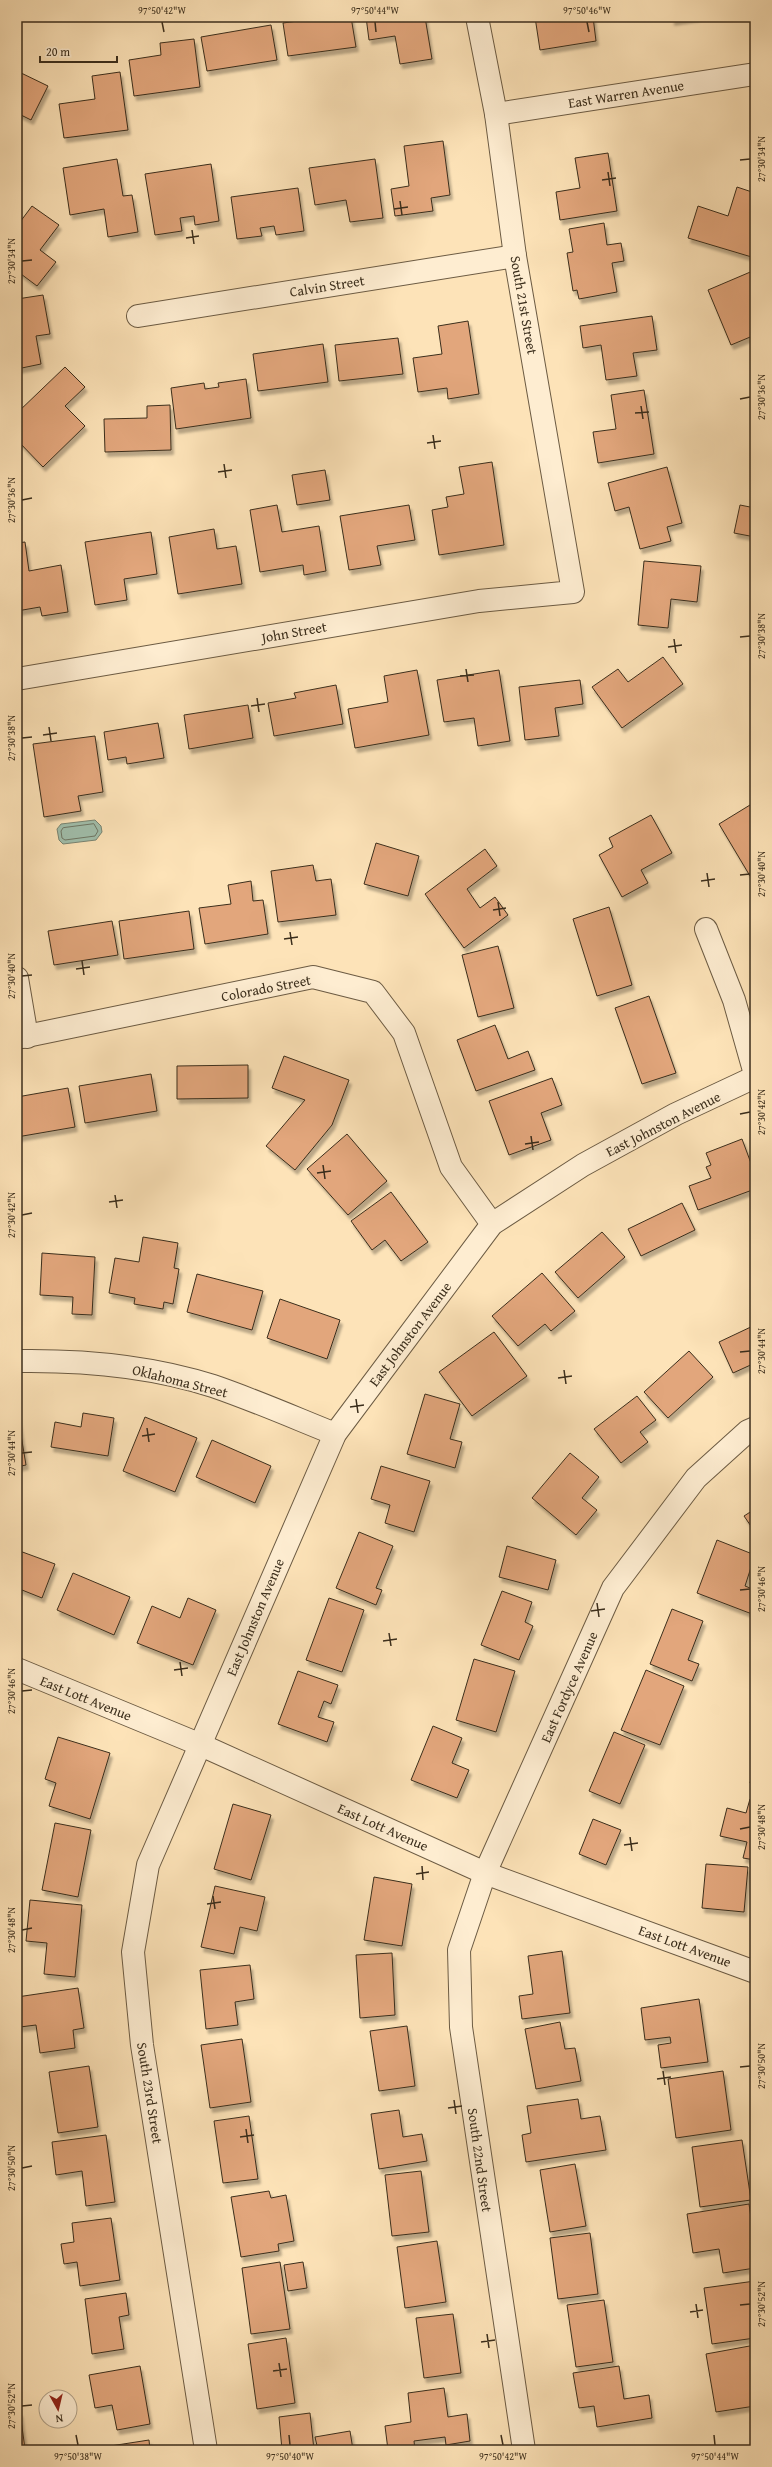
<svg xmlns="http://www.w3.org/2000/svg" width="772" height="2467" font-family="'Gentium Book Plus',serif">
<defs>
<filter id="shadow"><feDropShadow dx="2.5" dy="4.5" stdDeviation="1" flood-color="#0004"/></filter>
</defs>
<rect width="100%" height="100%" fill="#fde3b8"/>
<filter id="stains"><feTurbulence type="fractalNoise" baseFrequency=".005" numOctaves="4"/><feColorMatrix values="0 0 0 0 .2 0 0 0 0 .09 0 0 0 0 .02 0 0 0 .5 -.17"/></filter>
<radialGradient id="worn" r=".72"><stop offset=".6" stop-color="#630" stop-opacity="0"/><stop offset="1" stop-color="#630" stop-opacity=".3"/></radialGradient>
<polygon fill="#a0beab" stroke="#788472" points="95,820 101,826 102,832 96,840 63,844 59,840 57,829 61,824"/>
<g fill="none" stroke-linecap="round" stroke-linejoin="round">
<polygon stroke="#6e7664" stroke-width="1" points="94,824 98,831 95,836 65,840 62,838 61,831 63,828"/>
</g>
<g fill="#e2a67b" stroke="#3b2e1c" filter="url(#shadow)">
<polygon points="304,17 330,17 330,19 351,17 356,47 288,56 283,23 305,20"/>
<polygon points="366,17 425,17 432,59 400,64 395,36 369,40"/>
<polygon points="535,17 593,17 596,41 540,50"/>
<polygon points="672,17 697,17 672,21"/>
<polygon points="271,25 277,60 207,71 201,37"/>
<polygon points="194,39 200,87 134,96 129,60 161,55 160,43"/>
<polygon points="17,71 48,86 31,120 17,113"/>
<polygon points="120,72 128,130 64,138 59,104 95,99 92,76"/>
<polygon points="443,141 450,195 431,198 433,211 395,216 391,189 409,186 404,146"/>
<polygon points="608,153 617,211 560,220 556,192 580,188 575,158"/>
<polygon points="117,159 123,196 132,195 138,232 108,237 104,209 70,215 63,168"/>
<polygon points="375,159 383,218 350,222 346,200 315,205 309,168"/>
<polygon points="211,164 219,221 195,225 194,216 180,218 182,231 155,235 145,174"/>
<polygon points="737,187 755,193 755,258 688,238 698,206 728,216"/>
<polygon points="298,188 304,231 276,235 274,226 260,228 262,236 237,239 231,197"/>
<polygon points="32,206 59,225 40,250 56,262 37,286 17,271 17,226"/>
<polygon points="604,223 607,245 621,243 624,261 612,263 617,292 579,299 577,290 573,291 567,253 573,252 569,229"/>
<polygon points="755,270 755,335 731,345 708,290"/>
<polygon points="43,295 50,334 36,336 41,364 17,369 17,299"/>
<polygon points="652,316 657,350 633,353 637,376 606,380 601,345 583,348 580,326"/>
<polygon points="468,321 479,394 448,399 447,388 418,392 413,358 442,354 438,326"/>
<polygon points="398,338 403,374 339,381 335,345"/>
<polygon points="323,344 328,382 258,391 253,354"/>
<polygon points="65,367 85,387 65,406 85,426 43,467 17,440 17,413"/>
<polygon points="246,379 251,418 176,429 171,388 204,383 205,389 219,387 218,383"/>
<polygon points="644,390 654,454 598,463 593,432 616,429 611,395"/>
<polygon points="170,405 171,450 105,452 104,419 147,418 147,406"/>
<polygon points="492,462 504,545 439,555 432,510 448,507 446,497 464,494 459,467"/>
<polygon points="667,467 682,523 667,527 671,541 640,549 629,507 615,511 608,483"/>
<polygon points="325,470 330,500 297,505 292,475"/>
<polygon points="277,505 282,532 319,526 326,571 304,575 303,565 260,572 250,510"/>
<polygon points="409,505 415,540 377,546 381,565 349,570 340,516"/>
<polygon points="740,505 755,508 755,537 734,533"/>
<polygon points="214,529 217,549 236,546 242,584 178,594 169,537"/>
<polygon points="151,532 157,574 124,579 127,600 95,605 85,542"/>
<polygon points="25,542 29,571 61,565 68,612 42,616 40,607 17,611 17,543"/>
<polygon points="644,561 701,566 697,602 671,599 668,628 638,625"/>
<polygon points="663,657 683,684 622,728 592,687 618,669 628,682"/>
<polygon points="417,670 429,735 355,748 348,709 388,702 384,676"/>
<polygon points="499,670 510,741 478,746 474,718 444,722 437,680"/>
<polygon points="580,680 583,704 555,708 559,736 525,740 519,687"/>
<polygon points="336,685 343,724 274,736 268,703 296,698 294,693"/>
<polygon points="248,705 253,738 189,749 184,715"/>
<polygon points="158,723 164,758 127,764 126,757 108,760 104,732"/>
<polygon points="95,736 103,792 78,796 81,811 44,817 33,744"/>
<polygon points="750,805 755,814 755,873 750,876 719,824"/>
<polygon points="651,815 672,853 641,870 648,883 622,897 599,855 613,847 609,838"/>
<polygon points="376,843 419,856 408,896 364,884"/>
<polygon points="485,849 497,866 467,889 480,908 495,897 508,915 464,948 425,894"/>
<polygon points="313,865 316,881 331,879 336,915 278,922 271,871"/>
<polygon points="251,881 253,901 263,900 268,934 205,944 199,908 231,904 228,885"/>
<polygon points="609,907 632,985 597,996 573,919"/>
<polygon points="189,911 194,949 124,959 119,921"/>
<polygon points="112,921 118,955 54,965 48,931"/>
<polygon points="498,946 514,1008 478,1017 462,955"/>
<polygon points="649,996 676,1073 642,1084 615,1008"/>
<polygon points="495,1025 508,1059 528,1051 535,1070 476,1091 457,1040"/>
<polygon points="284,1056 349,1080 332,1125 295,1170 266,1146 305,1100 272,1088"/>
<polygon points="248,1065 248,1098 177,1099 177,1066"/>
<polygon points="151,1074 157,1111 85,1123 79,1086"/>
<polygon points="552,1078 562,1105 541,1113 551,1140 509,1155 489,1101"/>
<polygon points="68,1088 75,1127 17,1137 17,1097"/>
<polygon points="347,1134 387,1181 348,1215 307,1169"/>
<polygon points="742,1139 755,1174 755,1189 698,1210 689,1186 711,1178 706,1167 711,1165 706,1153"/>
<polygon points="391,1192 428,1242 401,1261 385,1240 372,1250 351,1221"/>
<polygon points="682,1203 695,1230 641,1256 628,1229"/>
<polygon points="602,1232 625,1257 578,1298 555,1272"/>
<polygon points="143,1237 178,1243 174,1268 179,1269 173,1304 164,1302 163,1309 134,1304 135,1298 109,1293 115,1258 139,1262"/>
<polygon points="42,1253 95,1257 92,1315 72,1314 73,1297 40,1295"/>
<polygon points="542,1273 575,1311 551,1331 545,1324 518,1346 492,1316"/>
<polygon points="197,1274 263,1291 252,1330 187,1312"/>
<polygon points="280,1299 340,1320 327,1359 267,1338"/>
<polygon points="755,1325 755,1363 733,1373 719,1342"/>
<polygon points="494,1332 527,1376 472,1416 439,1372"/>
<polygon points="689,1351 713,1377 668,1418 644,1392"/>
<polygon points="425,1394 460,1404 450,1439 462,1442 455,1468 407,1454"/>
<polygon points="637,1396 656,1420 640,1432 648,1442 621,1463 594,1429"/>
<polygon points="17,1411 26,1465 17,1467"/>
<polygon points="83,1413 114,1418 108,1456 51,1447 55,1422 81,1427"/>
<polygon points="145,1417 197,1438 175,1492 123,1471"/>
<polygon points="212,1440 271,1466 255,1503 196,1477"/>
<polygon points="570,1453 599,1477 582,1498 597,1510 576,1535 532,1498"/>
<polygon points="381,1466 430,1481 414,1532 385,1523 390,1505 371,1499"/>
<polygon points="755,1509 755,1532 744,1516"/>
<polygon points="359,1532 393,1546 376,1588 382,1590 376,1605 336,1588"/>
<polygon points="717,1540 755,1555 745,1586 755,1590 755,1605 752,1614 697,1593"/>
<polygon points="507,1546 556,1560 548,1590 499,1577"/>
<polygon points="17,1550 55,1564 42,1598 17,1588"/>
<polygon points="73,1573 130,1597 114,1635 57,1610"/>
<polygon points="502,1591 532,1602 525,1622 533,1626 519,1660 481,1645"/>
<polygon points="188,1598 216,1610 193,1665 137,1643 152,1606 180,1618"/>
<polygon points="329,1598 364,1610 342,1672 306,1660"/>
<polygon points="672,1609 703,1621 688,1660 699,1664 692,1681 650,1664"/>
<polygon points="474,1659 515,1671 496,1732 456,1720"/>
<polygon points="646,1670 684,1686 660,1745 621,1730"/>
<polygon points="298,1671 338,1685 331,1704 324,1701 318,1717 334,1722 327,1742 278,1724"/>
<polygon points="433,1726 462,1738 452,1763 469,1770 457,1798 411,1780"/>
<polygon points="614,1732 645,1745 620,1804 589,1791"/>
<polygon points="58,1737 110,1753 90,1819 49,1806 56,1783 45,1779"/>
<polygon points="755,1765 755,1784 750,1783"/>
<polygon points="750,1799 755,1800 755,1860 743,1858 747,1842 720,1836 727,1808 746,1813"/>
<polygon points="233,1804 271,1815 251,1880 214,1869"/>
<polygon points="593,1819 621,1830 606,1865 579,1854"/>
<polygon points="55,1823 91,1830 78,1897 42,1890"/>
<polygon points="706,1864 748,1867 744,1912 702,1908"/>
<polygon points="374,1877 412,1884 402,1946 364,1940"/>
<polygon points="215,1886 265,1897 257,1931 240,1927 234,1954 201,1947"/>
<polygon points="30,1900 82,1905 75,1977 44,1974 47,1943 26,1941"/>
<polygon points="562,1951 570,2013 522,2019 519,1996 533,1994 528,1956"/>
<polygon points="392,1953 395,2015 360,2018 356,1955"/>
<polygon points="250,1965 254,1999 235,2002 238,2025 206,2029 200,1970"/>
<polygon points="78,1988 84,2028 73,2030 75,2048 40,2053 36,2025 20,2027 17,1997"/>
<polygon points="699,1999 708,2062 661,2068 658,2045 671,2043 670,2037 645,2040 641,2008"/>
<polygon points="560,2022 565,2049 575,2048 581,2081 536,2089 525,2029"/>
<polygon points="407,2026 415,2086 379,2091 370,2031"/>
<polygon points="242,2039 251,2102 210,2108 201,2045"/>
<polygon points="89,2066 98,2127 58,2133 49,2072"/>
<polygon points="723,2071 731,2130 676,2138 668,2079"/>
<polygon points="578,2099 581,2119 600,2116 606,2150 526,2162 522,2135 531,2133 527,2106"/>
<polygon points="399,2110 403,2137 422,2134 427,2161 379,2169 371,2114"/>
<polygon points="249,2116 258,2179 223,2183 214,2121"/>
<polygon points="106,2135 115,2202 86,2206 82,2171 56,2175 52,2142"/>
<polygon points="742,2140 751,2200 700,2207 692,2147"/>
<polygon points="575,2164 586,2226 550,2232 540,2170"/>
<polygon points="421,2171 429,2232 392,2236 385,2175"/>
<polygon points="269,2191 271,2198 286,2195 294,2241 278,2244 279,2251 241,2257 231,2197"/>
<polygon points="749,2204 755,2245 755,2268 723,2273 719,2249 693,2253 687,2214"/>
<polygon points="111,2218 120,2280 80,2286 77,2262 64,2264 61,2244 74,2242 72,2223"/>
<polygon points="590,2233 598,2294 558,2299 550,2238"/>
<polygon points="437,2241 446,2302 405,2308 397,2247"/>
<polygon points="280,2262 290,2329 251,2334 242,2268"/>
<polygon points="303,2262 307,2288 288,2291 284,2265"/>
<polygon points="755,2281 755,2338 712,2344 704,2288"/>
<polygon points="126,2293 129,2315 119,2317 124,2349 92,2354 85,2299"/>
<polygon points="604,2300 613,2362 576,2367 567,2305"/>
<polygon points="453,2314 461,2373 424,2378 416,2318"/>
<polygon points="286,2338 295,2403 257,2409 248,2344"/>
<polygon points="755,2345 755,2406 716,2412 706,2354"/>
<polygon points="140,2366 150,2424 117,2430 112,2405 95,2408 89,2375"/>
<polygon points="619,2366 624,2399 649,2395 652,2418 597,2427 594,2406 579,2408 573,2373"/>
<polygon points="444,2388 448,2417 467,2414 470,2441 446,2445 445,2437 414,2441 415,2450 388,2450 385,2426 411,2422 408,2393"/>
<polygon points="17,2412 20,2412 25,2449 17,2450"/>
<polygon points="310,2413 314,2450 282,2450 279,2417"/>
<polygon points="350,2431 353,2450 318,2450 315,2437"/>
<polygon points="149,2440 150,2450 104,2450 104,2447"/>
</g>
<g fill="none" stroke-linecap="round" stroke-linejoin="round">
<g stroke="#6c5b43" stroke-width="24">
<g id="street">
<polyline points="496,114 755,74"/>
<polyline points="138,316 515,256"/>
<polyline points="17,679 479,601 573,592 515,256 496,114 477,17"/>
<polyline points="706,929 734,1000 755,1074"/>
<polyline points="17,978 27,1037"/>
<polyline points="17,1038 313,977 373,992 404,1033 451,1167 492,1224"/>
<path d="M 17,1361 C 82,1360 151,1366 213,1386 C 254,1400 295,1418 335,1434"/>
<polyline points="17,1669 201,1745 485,1873 755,1972"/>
<polyline points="206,2450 142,2045 133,1952 148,1865 335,1434 492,1224 583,1165 676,1114 755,1077"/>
<polyline points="524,2450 461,2027 459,1950 485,1873 613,1588 696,1478 748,1431 755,1428"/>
</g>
</g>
<use href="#street" stroke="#feedd1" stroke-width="22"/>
</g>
<path fill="none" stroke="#3b2e1c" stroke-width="1.5" d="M 162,22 L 164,32M 375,22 L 376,32M 587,22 L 589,32M 740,160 L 750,159M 608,172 L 610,186M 602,180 L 616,178M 400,201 L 402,215M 394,209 L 408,207M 192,230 L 194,244M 186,238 L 199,236M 22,261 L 32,260M 740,399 L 750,397M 641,406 L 643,419M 635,413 L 649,412M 433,435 L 435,449M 427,443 L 441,441M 224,464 L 226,478M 218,472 L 232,470M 22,500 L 32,498M 740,637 L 750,636M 674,639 L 676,653M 668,647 L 682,645M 466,669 L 468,682M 460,676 L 474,675M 257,698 L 259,712M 251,706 L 265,704M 49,727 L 51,741M 43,735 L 57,733M 22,738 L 32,737M 707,873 L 709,887M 740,875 L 750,874M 701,881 L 715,879M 498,902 L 500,916M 493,910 L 506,908M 290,932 L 292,945M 284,939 L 298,937M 82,961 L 84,975M 76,969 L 90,967M 22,976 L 32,975M 740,1114 L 750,1112M 531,1136 L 533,1150M 525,1144 L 539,1142M 323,1165 L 325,1179M 317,1173 L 331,1171M 115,1195 L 117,1208M 109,1202 L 123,1200M 22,1215 L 32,1213M 740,1352 L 750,1351M 564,1370 L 566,1384M 558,1378 L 572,1376M 356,1399 L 358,1413M 350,1407 L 364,1405M 147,1428 L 149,1442M 142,1436 L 155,1434M 22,1453 L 32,1452M 740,1590 L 750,1589M 597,1603 L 599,1617M 591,1611 L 605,1609M 389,1633 L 391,1646M 383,1641 L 397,1639M 180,1662 L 182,1676M 174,1670 L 188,1668M 22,1691 L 32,1690M 740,1829 L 750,1827M 630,1837 L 632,1851M 624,1845 L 638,1843M 422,1866 L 423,1880M 416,1874 L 429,1872M 213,1896 L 215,1909M 207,1904 L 221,1902M 22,1930 L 32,1928M 740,2067 L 750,2066M 663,2071 L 665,2085M 657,2079 L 671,2077M 454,2100 L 456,2114M 448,2108 L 462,2106M 246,2129 L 248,2143M 240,2137 L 254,2135M 22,2168 L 32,2166M 696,2304 L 698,2318M 740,2305 L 750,2304M 690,2312 L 703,2310M 487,2334 L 489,2348M 481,2342 L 495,2340M 279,2363 L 281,2377M 273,2371 L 287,2369M 22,2406 L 32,2405M 76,2435 L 78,2445M 289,2435 L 290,2445M 501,2435 L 503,2445M 714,2435 L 715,2445"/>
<g text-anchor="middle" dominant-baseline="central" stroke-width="4" stroke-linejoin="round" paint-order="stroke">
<g font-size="14" fill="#3b2e1c" stroke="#feedd1">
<text transform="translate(626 94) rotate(-9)">East Warren Avenue</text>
<text transform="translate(327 286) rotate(-9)">Calvin Street</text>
<text transform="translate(524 305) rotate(80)">South 21st Street</text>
<text transform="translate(294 632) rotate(-10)">John Street</text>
<text transform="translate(266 988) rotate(-11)">Colorado Street</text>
<text transform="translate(663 1124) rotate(-27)">East Johnston Avenue</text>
<text transform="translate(410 1334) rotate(-53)">East Johnston Avenue</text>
<text transform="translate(180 1381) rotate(14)">Oklahoma Street</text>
<text transform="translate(255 1617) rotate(-67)">East Johnston Avenue</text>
<text transform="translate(569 1687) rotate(-66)">East Fordyce Avenue</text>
<text transform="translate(86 1698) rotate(22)">East Lott Avenue</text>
<text transform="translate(383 1827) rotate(24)">East Lott Avenue</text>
<text transform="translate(685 1946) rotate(20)">East Lott Avenue</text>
<text transform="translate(150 2093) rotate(81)">South 23rd Street</text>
<text transform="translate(480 2160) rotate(82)">South 22nd Street</text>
</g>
</g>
<rect width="772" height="2467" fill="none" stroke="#fde3b8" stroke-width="44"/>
<g transform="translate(58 2409) rotate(172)"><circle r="19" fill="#feedd1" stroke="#b0a189"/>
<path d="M0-3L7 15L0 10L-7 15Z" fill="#8f2418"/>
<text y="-6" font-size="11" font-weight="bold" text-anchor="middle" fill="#3b2e1c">N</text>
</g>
<path d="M40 56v6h77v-6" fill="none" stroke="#3b2e1c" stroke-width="2"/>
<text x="46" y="56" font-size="12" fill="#3b2e1c" stroke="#feedd1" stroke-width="3" paint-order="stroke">20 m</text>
<rect x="22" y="22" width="728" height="2423" fill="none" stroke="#3b2e1c" stroke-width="1.5"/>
<g font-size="10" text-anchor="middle" fill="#3b2e1c">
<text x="162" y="14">97°50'42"W</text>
<text x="375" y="14">97°50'44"W</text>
<text x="587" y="14">97°50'46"W</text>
<text transform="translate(761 159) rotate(-90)" y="4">27°30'34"N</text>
<text transform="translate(11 261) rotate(-90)" y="4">27°30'34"N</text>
<text transform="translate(761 397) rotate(-90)" y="4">27°30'36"N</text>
<text transform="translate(11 500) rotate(-90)" y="4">27°30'36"N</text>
<text transform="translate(761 636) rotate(-90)" y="4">27°30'38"N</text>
<text transform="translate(11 738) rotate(-90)" y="4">27°30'38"N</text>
<text transform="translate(761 874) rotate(-90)" y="4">27°30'40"N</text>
<text transform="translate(11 976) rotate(-90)" y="4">27°30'40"N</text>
<text transform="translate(761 1112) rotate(-90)" y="4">27°30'42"N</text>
<text transform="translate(11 1215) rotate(-90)" y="4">27°30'42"N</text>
<text transform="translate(761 1351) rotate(-90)" y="4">27°30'44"N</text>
<text transform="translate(11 1453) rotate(-90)" y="4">27°30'44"N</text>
<text transform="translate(761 1589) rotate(-90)" y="4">27°30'46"N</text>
<text transform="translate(11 1691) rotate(-90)" y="4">27°30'46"N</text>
<text transform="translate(761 1827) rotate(-90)" y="4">27°30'48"N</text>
<text transform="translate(11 1930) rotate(-90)" y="4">27°30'48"N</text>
<text transform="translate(761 2066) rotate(-90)" y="4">27°30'50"N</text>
<text transform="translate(11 2168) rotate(-90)" y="4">27°30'50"N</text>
<text transform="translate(761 2304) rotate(-90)" y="4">27°30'52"N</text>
<text transform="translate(11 2406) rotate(-90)" y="4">27°30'52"N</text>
<text x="78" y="2460">97°50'38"W</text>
<text x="290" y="2460">97°50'40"W</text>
<text x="503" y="2460">97°50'42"W</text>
<text x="715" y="2460">97°50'44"W</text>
</g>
<rect width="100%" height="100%" filter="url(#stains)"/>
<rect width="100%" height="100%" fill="url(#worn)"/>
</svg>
